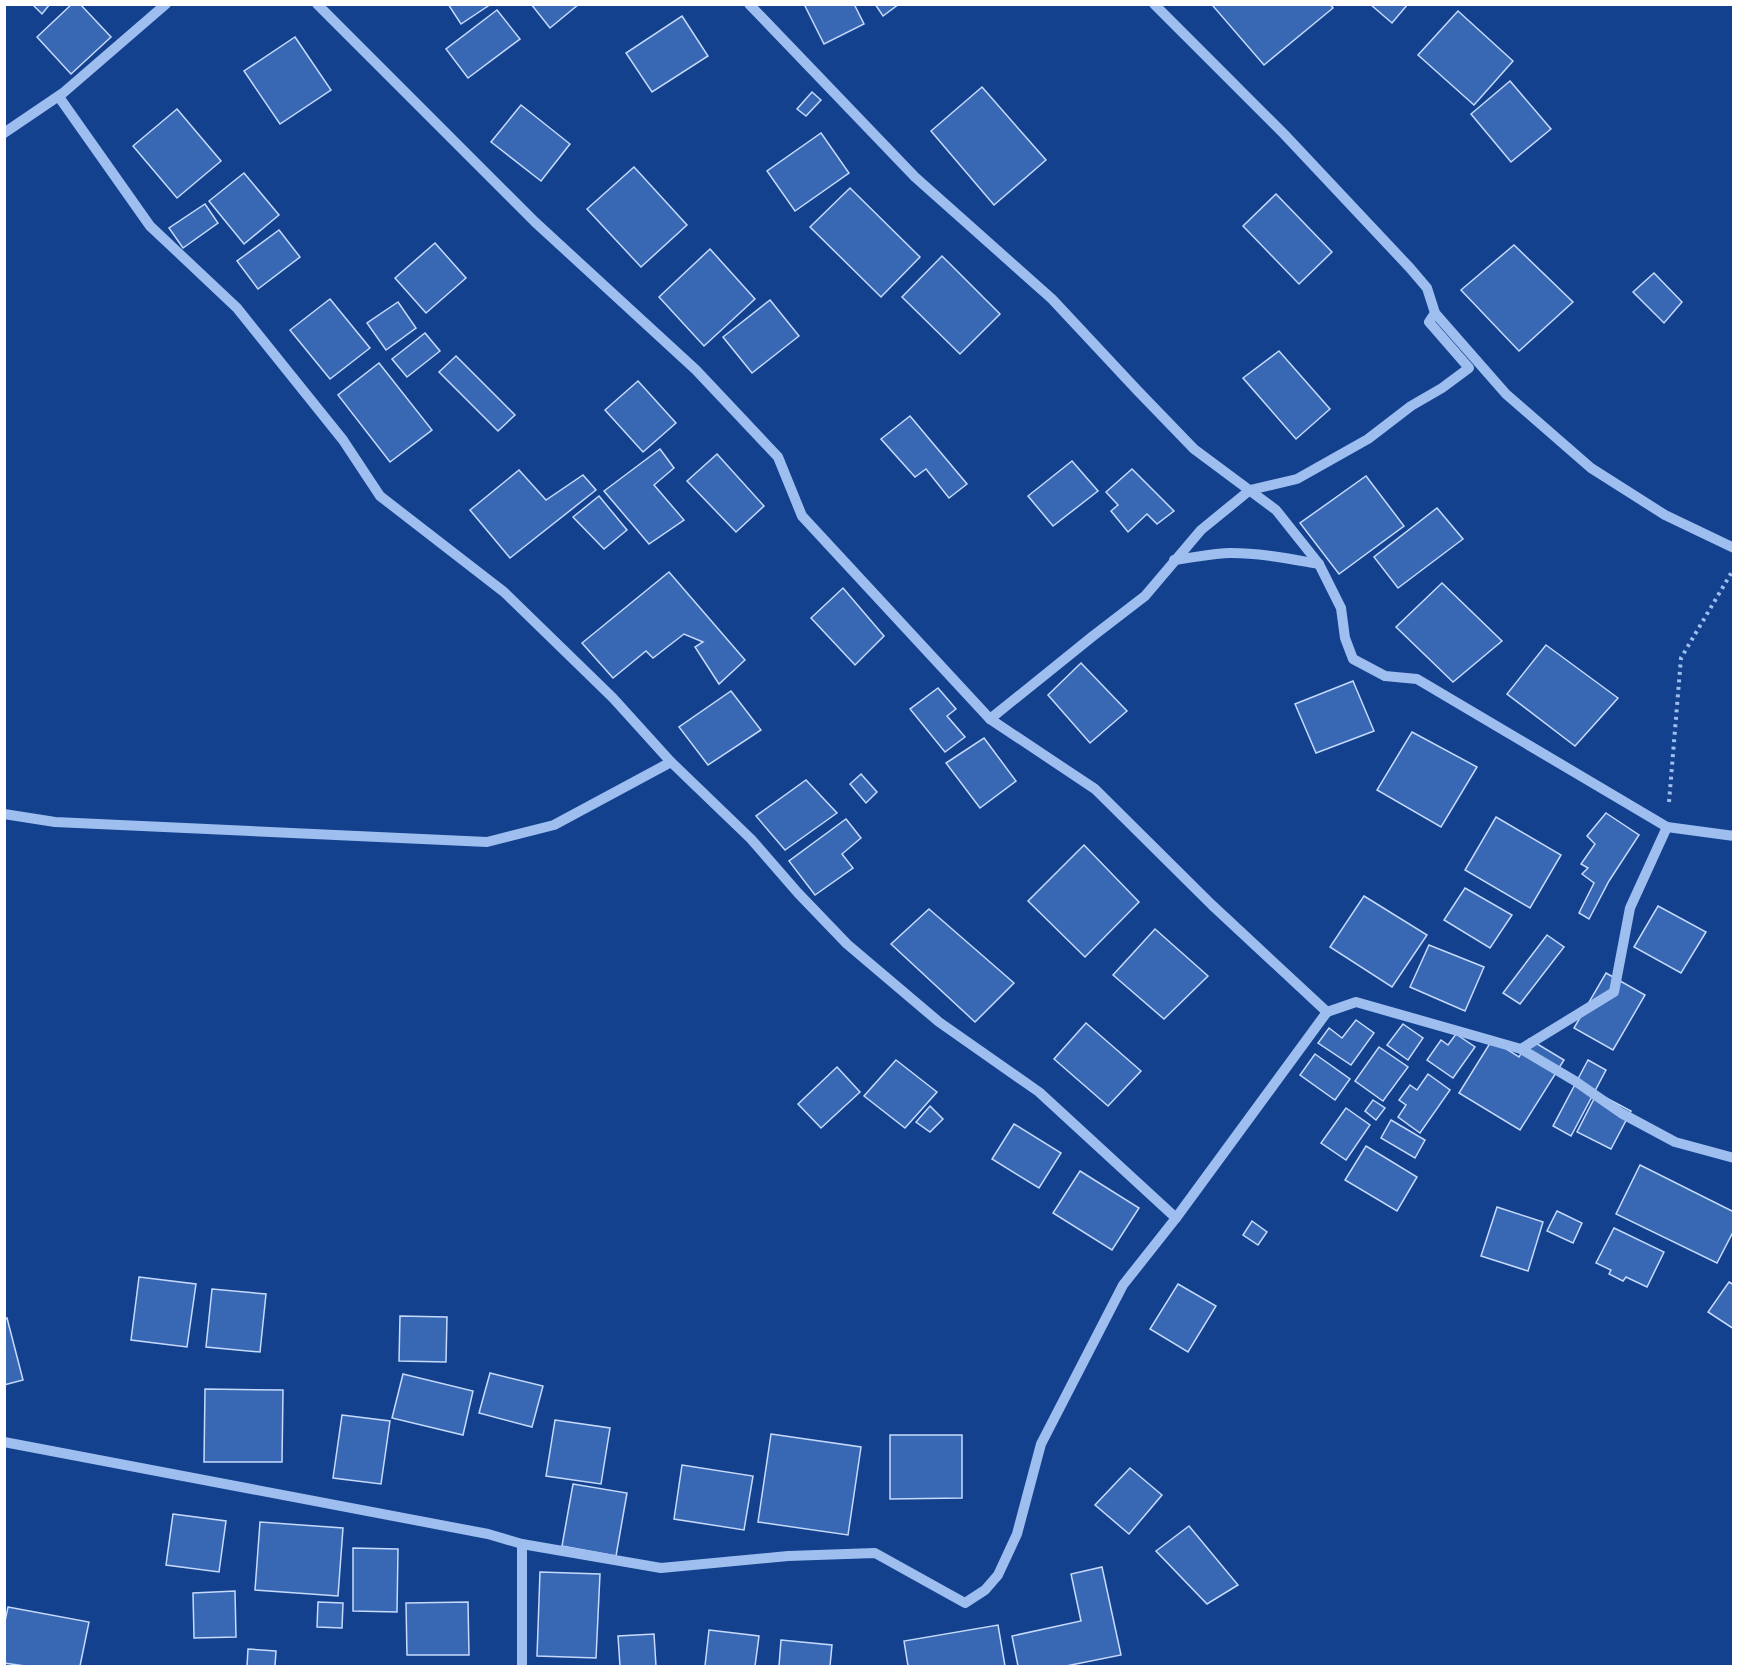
<svg xmlns="http://www.w3.org/2000/svg" width="1738" height="1671" font-family="'Alegreya Sans',sans-serif">
<rect width="100%" height="100%" fill="#14418d"/>
<g fill="#3868b4" stroke="#c5dafc" stroke-width="1.5">
<polygon points="32,4 50,4 42,14"/>
<polygon points="72,4 80,4 111,37 71,74 37,37"/>
<polygon points="448,4 491,4 461,24"/>
<polygon points="531,4 579,4 550,28"/>
<polygon points="804,4 854,4 864,24 824,44"/>
<polygon points="875,4 899,4 883,16"/>
<polygon points="1216,4 1330,4 1333,8 1264,65 1213,6"/>
<polygon points="1370,4 1408,4 1392,23"/>
<polygon points="497,10 520,39 468,78 446,49"/>
<polygon points="1458,11 1513,61 1474,105 1418,55"/>
<polygon points="682,16 708,56 652,92 626,53"/>
<polygon points="295,37 331,90 280,124 244,71"/>
<polygon points="1510,81 1551,129 1511,162 1471,114"/>
<polygon points="982,87 1046,160 994,205 931,131"/>
<polygon points="812,92 821,100 806,116 797,109"/>
<polygon points="521,105 570,144 541,181 491,142"/>
<polygon points="177,109 221,161 177,198 133,146"/>
<polygon points="821,133 849,173 795,211 767,171"/>
<polygon points="634,167 687,225 641,267 587,209"/>
<polygon points="244,173 279,215 244,244 209,201"/>
<polygon points="850,188 920,257 881,297 810,227"/>
<polygon points="1276,194 1332,252 1299,284 1243,226"/>
<polygon points="205,204 218,223 183,248 169,228"/>
<polygon points="279,230 300,257 258,289 237,261"/>
<polygon points="435,243 466,278 426,313 395,278"/>
<polygon points="1514,245 1573,302 1519,351 1461,290"/>
<polygon points="710,249 755,299 704,346 659,297"/>
<polygon points="942,256 1000,314 960,354 902,297"/>
<polygon points="1654,273 1682,302 1664,323 1633,292"/>
<polygon points="330,299 370,348 330,379 290,330"/>
<polygon points="770,300 799,336 752,373 723,337"/>
<polygon points="398,302 416,328 386,350 367,323"/>
<polygon points="425,333 440,351 407,377 392,359"/>
<polygon points="1279,351 1330,409 1296,439 1243,378"/>
<polygon points="456,356 515,415 498,431 439,372"/>
<polygon points="379,363 432,430 390,462 338,395"/>
<polygon points="638,381 676,423 643,452 605,410"/>
<polygon points="910,416 967,484 949,498 926,469 915,477 881,439"/>
<polygon points="660,449 674,468 654,485 684,520 649,544 604,491"/>
<polygon points="717,454 764,506 736,532 687,481"/>
<polygon points="1072,461 1098,491 1053,526 1028,496"/>
<polygon points="1132,469 1174,511 1157,524 1147,514 1128,532 1111,511 1118,505 1106,492"/>
<polygon points="519,470 546,500 583,475 596,490 510,558 470,510"/>
<polygon points="1366,476 1404,526 1339,574 1300,523"/>
<polygon points="599,496 627,530 604,549 573,517"/>
<polygon points="1437,508 1463,539 1398,588 1374,557"/>
<polygon points="669,572 745,660 719,684 695,647 703,642 684,634 653,658 646,651 613,678 582,643"/>
<polygon points="1442,583 1502,641 1453,682 1396,627"/>
<polygon points="843,588 884,636 855,665 811,618"/>
<polygon points="1546,645 1618,698 1575,746 1507,694"/>
<polygon points="1081,663 1127,711 1090,743 1048,695"/>
<polygon points="1353,681 1374,731 1316,753 1295,704"/>
<polygon points="938,688 956,709 947,716 965,737 945,752 910,709"/>
<polygon points="731,691 761,730 708,765 679,727"/>
<polygon points="1412,732 1477,767 1441,827 1377,790"/>
<polygon points="984,738 1016,781 980,808 946,763"/>
<polygon points="861,774 877,792 866,803 850,784"/>
<polygon points="806,780 837,813 785,850 756,816"/>
<polygon points="1606,813 1639,835 1609,881 1589,919 1579,913 1594,883 1582,874 1588,868 1581,864 1595,844 1587,836"/>
<polygon points="1496,817 1561,855 1530,908 1465,870"/>
<polygon points="846,819 861,838 842,854 853,868 815,895 789,861"/>
<polygon points="1084,845 1139,902 1085,957 1028,901"/>
<polygon points="1465,888 1512,915 1490,948 1444,920"/>
<polygon points="1364,896 1427,935 1392,987 1330,947"/>
<polygon points="1658,906 1706,932 1681,973 1634,947"/>
<polygon points="929,909 1014,983 975,1022 891,944"/>
<polygon points="1155,929 1208,976 1164,1019 1113,975"/>
<polygon points="1547,935 1564,947 1520,1004 1503,993"/>
<polygon points="1429,945 1484,967 1465,1011 1410,987"/>
<polygon points="1606,973 1645,995 1613,1050 1574,1028"/>
<polygon points="1356,1020 1374,1033 1351,1065 1318,1043 1329,1028 1342,1038"/>
<polygon points="1086,1023 1141,1071 1108,1106 1054,1059"/>
<polygon points="1403,1024 1423,1038 1408,1060 1387,1045"/>
<polygon points="1456,1034 1475,1047 1453,1078 1427,1060 1441,1040 1448,1045"/>
<polygon points="1529,1039 1564,1060 1520,1130 1459,1093 1492,1040 1519,1057"/>
<polygon points="1379,1047 1408,1067 1383,1101 1355,1081"/>
<polygon points="1315,1054 1350,1079 1335,1100 1300,1075"/>
<polygon points="896,1060 937,1092 905,1128 864,1096"/>
<polygon points="1588,1060 1606,1070 1571,1136 1553,1126"/>
<polygon points="837,1067 860,1092 821,1128 798,1104"/>
<polygon points="1428,1074 1450,1090 1420,1133 1398,1117 1406,1105 1399,1100 1410,1085 1417,1090"/>
<polygon points="1597,1093 1631,1111 1611,1149 1577,1132"/>
<polygon points="1373,1100 1385,1108 1376,1120 1365,1111"/>
<polygon points="930,1106 943,1119 930,1132 916,1122"/>
<polygon points="1346,1108 1370,1125 1346,1160 1321,1143"/>
<polygon points="1391,1120 1425,1140 1415,1158 1381,1138"/>
<polygon points="1014,1124 1061,1153 1039,1188 992,1159"/>
<polygon points="1366,1146 1417,1177 1397,1211 1345,1180"/>
<polygon points="1640,1165 1734,1212 1734,1230 1717,1263 1616,1214"/>
<polygon points="1080,1171 1139,1208 1112,1250 1053,1213"/>
<polygon points="1497,1207 1543,1222 1528,1271 1481,1256"/>
<polygon points="1557,1211 1582,1223 1573,1243 1547,1231"/>
<polygon points="1252,1221 1267,1232 1258,1245 1243,1235"/>
<polygon points="1614,1228 1664,1252 1647,1287 1626,1277 1623,1281 1609,1274 1611,1270 1596,1263"/>
<polygon points="139,1277 196,1284 187,1347 131,1340"/>
<polygon points="1729,1282 1734,1285 1734,1329 1708,1312"/>
<polygon points="1178,1284 1216,1306 1188,1352 1150,1329"/>
<polygon points="212,1289 266,1294 260,1352 206,1347"/>
<polygon points="400,1316 447,1317 446,1362 399,1361"/>
<polygon points="7,1318 23,1380 4,1385 4,1319"/>
<polygon points="490,1373 543,1386 532,1427 479,1413"/>
<polygon points="403,1374 473,1391 463,1435 392,1418"/>
<polygon points="205,1389 283,1390 282,1462 204,1462"/>
<polygon points="342,1415 390,1421 381,1484 333,1478"/>
<polygon points="555,1420 610,1428 601,1484 546,1476"/>
<polygon points="771,1434 861,1447 848,1535 758,1522"/>
<polygon points="890,1435 962,1435 962,1498 890,1499"/>
<polygon points="682,1465 753,1476 744,1530 674,1519"/>
<polygon points="1130,1468 1162,1495 1129,1534 1095,1505"/>
<polygon points="573,1484 627,1493 616,1556 562,1546"/>
<polygon points="173,1514 226,1521 219,1572 166,1565"/>
<polygon points="260,1522 343,1528 338,1596 255,1590"/>
<polygon points="1189,1526 1238,1585 1207,1604 1156,1551"/>
<polygon points="353,1548 398,1549 397,1612 353,1611"/>
<polygon points="1102,1567 1121,1655 1066,1666 1018,1666 1012,1636 1081,1621 1071,1574"/>
<polygon points="540,1572 600,1574 596,1658 537,1656"/>
<polygon points="235,1591 236,1637 194,1638 193,1593"/>
<polygon points="318,1602 343,1603 342,1628 317,1627"/>
<polygon points="468,1602 469,1655 407,1655 406,1603"/>
<polygon points="8,1607 89,1622 80,1666 25,1666 4,1663 4,1626"/>
<polygon points="998,1625 1005,1666 908,1666 904,1641"/>
<polygon points="709,1630 759,1636 755,1666 705,1666"/>
<polygon points="654,1634 656,1666 620,1666 618,1636"/>
<polygon points="781,1640 832,1645 830,1666 779,1666"/>
<polygon points="248,1649 276,1651 275,1666 247,1666"/>
</g>
<g fill="none" stroke-linecap="round" stroke-linejoin="round">
<polyline stroke="#9ebef0" stroke-width="4" stroke-dasharray="3 4.5" stroke-linecap="butt" points="1669,802 1681,658 1733,570"/>
<g stroke="#9ebef0" stroke-width="10">
<polyline points="317,4 535,222 696,370 778,457 802,516 990,719 1095,789 1212,905 1327,1012 1356,1002 1521,1049 1575,1081 1621,1113 1675,1142 1734,1158"/>
<polyline points="749,4 915,177 1052,299 1137,390 1194,449 1276,510 1319,564 1341,608 1345,638 1353,659 1385,676 1417,679 1667,827 1734,836"/>
<polyline points="59,97 150,226 237,308 343,440 380,496 504,592 613,698 671,762 751,839 798,893 847,944 939,1022 1039,1092 1176,1218"/>
<polyline points="4,133 63,93 166,4"/>
<polyline points="1435,313 1506,394 1591,468 1665,515 1734,548"/>
<path d="M 1174,560 C 1193,558 1212,553 1231,553 C 1261,553 1290,559 1319,564"/>
<polyline points="990,719 1093,636 1145,596 1201,530 1250,490 1297,479 1368,439 1411,406 1442,388 1469,368 1429,322 1435,313 1427,288 1410,268 1284,134 1154,4"/>
<polyline points="4,814 55,822 487,842 554,825 671,762"/>
<polyline points="1521,1049 1614,992 1630,908 1667,827"/>
<polyline points="4,1442 488,1534 522,1544 522,1666"/>
<polyline points="522,1544 661,1568 788,1556 875,1553 965,1603 985,1590 998,1575 1017,1534 1041,1444 1123,1285 1176,1218 1327,1012"/>
</g>
</g>
<rect width="1738" height="1671" fill="none" stroke="#ffffff" stroke-width="12"/>
</svg>
